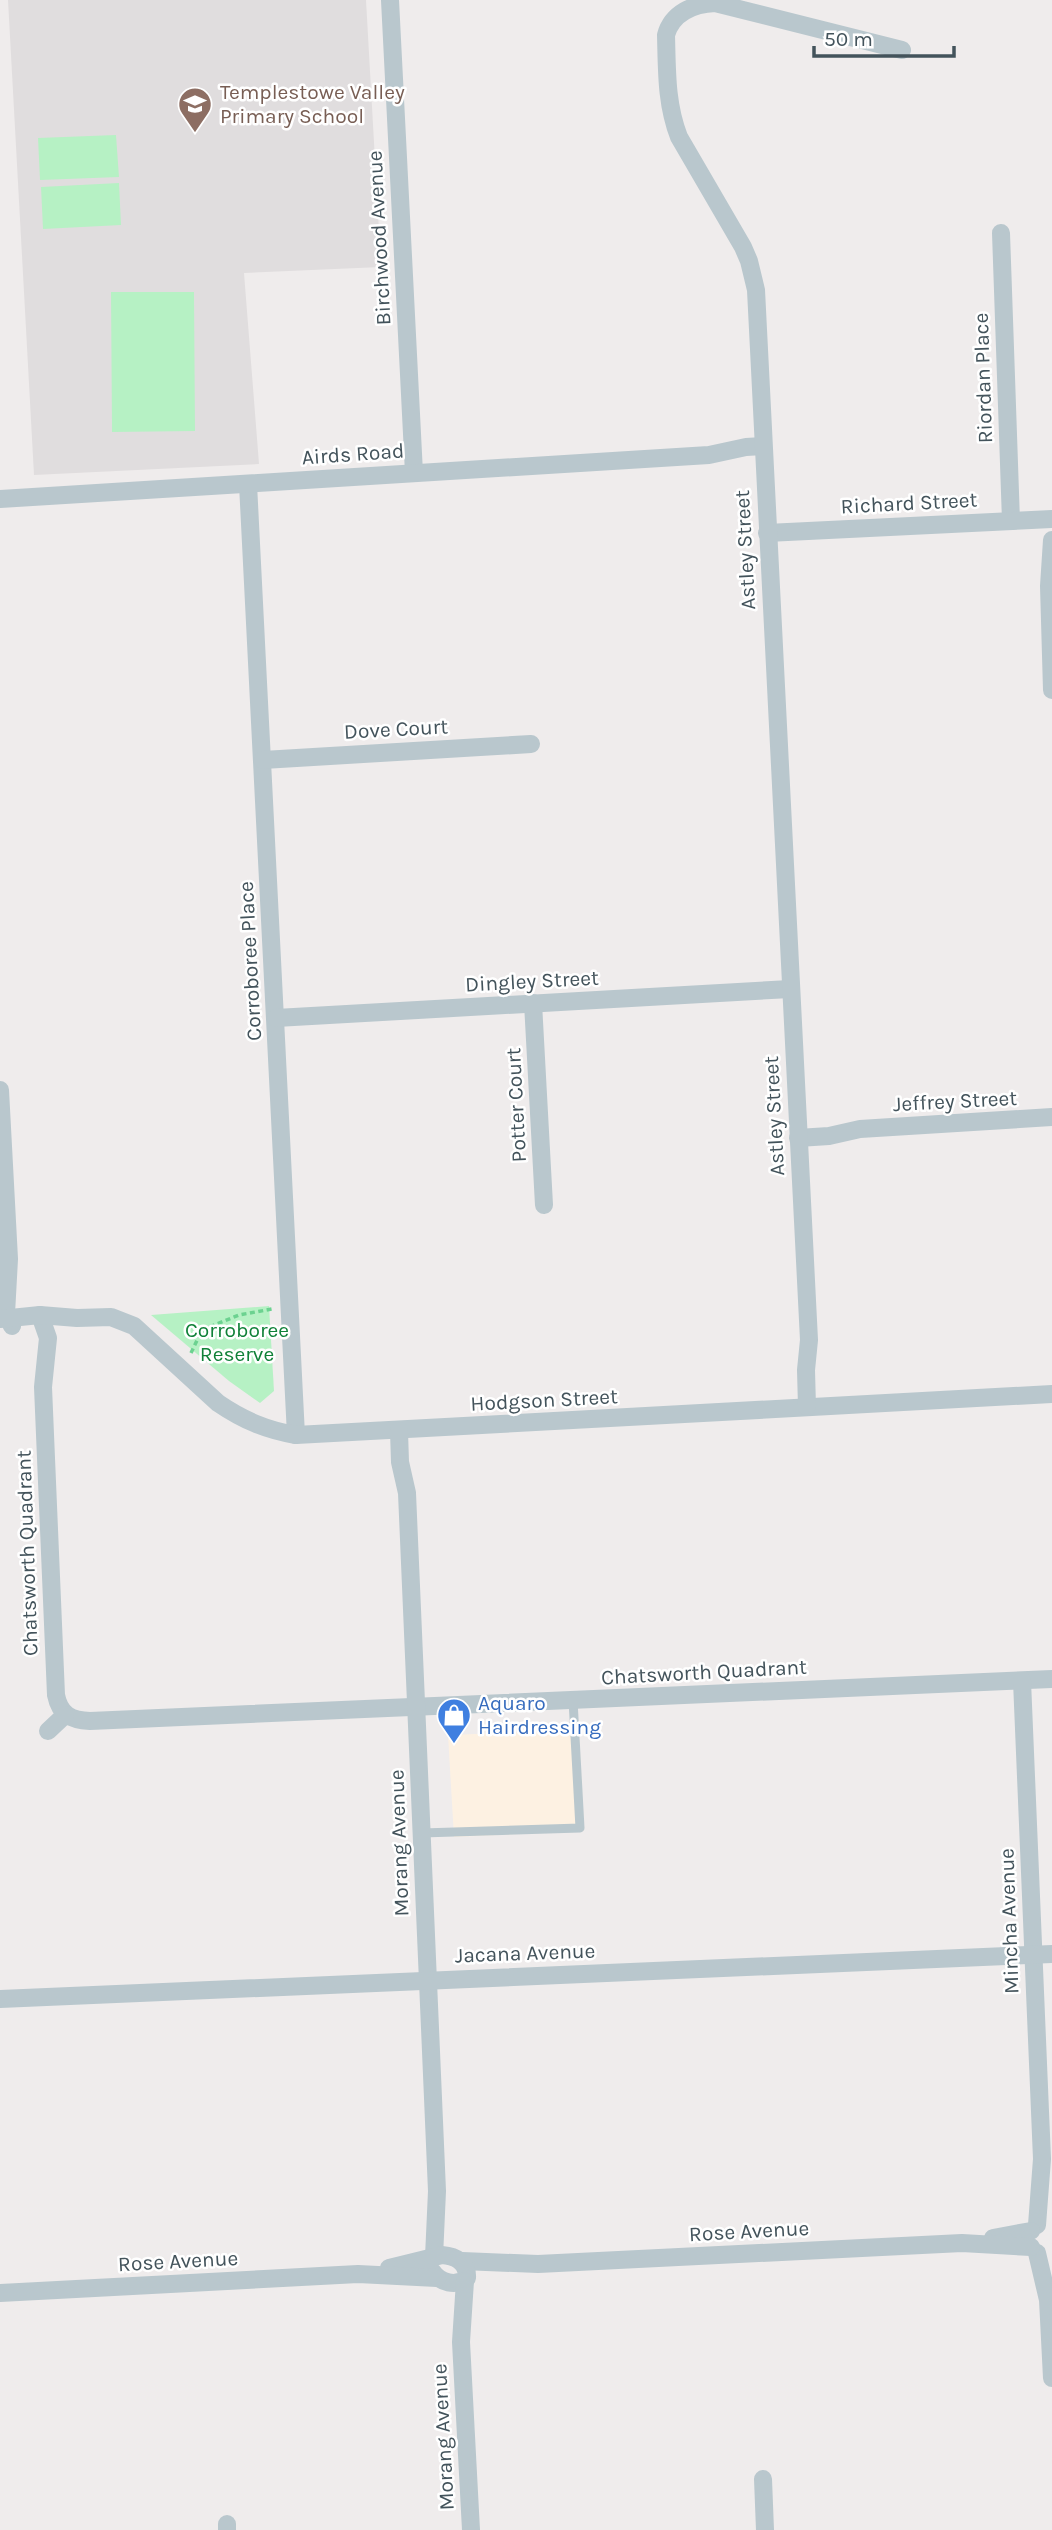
<svg xmlns="http://www.w3.org/2000/svg" width="1052" height="2530" font-family="Karla,sans-serif">
<rect width="100%" height="100%" fill="#efecec"/>
<polygon fill="#fdf1e2" points="579,1730 584,1831 454,1837 448,1735"/>
<polygon fill="#e0ddde" points="8,0 366,0 381,267 244,273 259,464 34,475"/>
<g fill="#b6f1c4">
<polygon points="116,135 119,177 40,180 38,138"/>
<polygon points="119,183 121,225 43,229 41,187"/>
<polygon points="111,292 194,292 195,431 112,432"/>
<polygon points="269,1306 274,1391 260,1403 229,1381 151,1315"/>
</g>
<g fill="none" stroke-linecap="round" stroke-linejoin="round">
<polyline stroke="#6cd290" stroke-width="3.5" stroke-dasharray="5 3.5" stroke-linecap="butt" points="191,1353 202,1330 239,1315 272,1309"/>
<polyline stroke="#b9c7cd" stroke-width="9" points="422,1833 580,1828 573,1700"/>
<g stroke="#b9c7cd" stroke-width="18">
<polyline points="390,0 414,473"/>
<polyline points="1001,233 1011,521"/>
<polyline points="248,484 296,1435"/>
<polyline points="0,499 709,455 746,447 763,446"/>
<polyline points="767,533 1052,519"/>
<polyline points="1052,540 1049,586 1052,690"/>
<polyline points="263,760 531,744"/>
<polyline points="533,1003 544,1205"/>
<polyline points="276,1018 790,989"/>
<polyline points="0,1090 9,1259 6,1314 12,1326"/>
<polyline points="798,1138 829,1136 860,1129 1052,1117"/>
<path d="M 40,1315 L 48,1338 L 43,1387 L 56,1695 C 60,1715 71,1720 90,1721 L 1052,1679"/>
<path d="M 0,1319 L 40,1315 L 77,1318 L 111,1317 L 134,1326 L 218,1403 C 243,1420 266,1430 296,1435 L 1052,1394"/>
<path d="M 807,1407 L 806,1370 L 809,1340 L 756,290 L 749,261 L 743,247 L 679,137 C 666,104 667,70 666,35 C 672,13 693,4 715,3 L 902,50"/>
<polyline points="399,1431 400,1462 407,1493 437,2191 434,2257"/>
<polyline points="1022,1681 1042,2159 1037,2225"/>
<polyline points="48,1731 65,1715"/>
<polyline points="0,1999 1052,1954"/>
<polyline points="993,2238 1031,2231"/>
<polyline points="1037,2253 1048,2300 1052,2378"/>
<polyline points="462,2261 538,2264 962,2243 1031,2247"/>
<path d="M 389,2268 L 442,2255 C 456,2256 468,2263 467,2278 C 456,2287 440,2283 432,2271"/>
<polyline points="465,2281 461,2342 471,2530"/>
<polyline points="0,2293 358,2274 437,2278"/>
<polyline points="763,2479 765,2530"/>
<polyline points="227,2524 227,2530"/>
</g>
</g>
<defs>
<g id="school-pin" transform="scale(1.75)"><path d="M0 17L-7.5 6A9.5 9.5 0 1 1 7.5 6Z" fill="#8d6e63" stroke="#fff"/><path d="M0-5L7-2L0 1L-7-2ZM-4 1L0 2.5L4 1V4Q0 6-4 4Z" fill="#fff"/></g>
<g id="shop-pin" transform="scale(1.75)"><path d="M0 17L-7.5 6A9.5 9.5 0 1 1 7.5 6Z" fill="#3f7fe0" stroke="#fff"/><path d="M-5-2.5h2.3a2.7 3.5 0 0 1 5.4 0H5L5.5 6h-11ZM-1.5-2.5h3a1.5 2.3 0 0 0-3 0Z" fill="#fff"/></g>
</defs>
<g fill-rule="evenodd">
<use href="#school-pin" x="195" y="104"/>
<use href="#shop-pin" x="454" y="1715"/>
</g>
<g text-anchor="middle" dominant-baseline="central" stroke-width="5" stroke-linejoin="round" paint-order="stroke">
<g font-size="21" fill="#785e54" stroke="#fff" text-anchor="start">
<text x="220" y="92">Templestowe Valley<tspan x="220" dy="24">Primary School</tspan></text>
</g>
<g font-size="21" fill="#43535b" stroke="#fff">
<text transform="translate(379 238) rotate(-93)">Birchwood Avenue</text>
<text transform="translate(983 378) rotate(-92)">Riordan Place</text>
<text transform="translate(353 454) rotate(-4)">Airds Road</text>
<text transform="translate(909 503) rotate(-3)">Richard Street</text>
<text transform="translate(745 550) rotate(-93)">Astley Street</text>
<text transform="translate(396 729) rotate(-3)">Dove Court</text>
<text transform="translate(250 961) rotate(-93)">Corroboree Place</text>
<text transform="translate(532 981) rotate(-3)">Dingley Street</text>
<text transform="translate(955 1101) rotate(-3)">Jeffrey Street</text>
<text transform="translate(516 1105) rotate(-93)">Potter Court</text>
<text transform="translate(774 1116) rotate(-93)">Astley Street</text>
<text transform="translate(544 1400) rotate(-3)">Hodgson Street</text>
<text transform="translate(27 1553) rotate(-92)">Chatsworth Quadrant</text>
<text transform="translate(704 1672) rotate(-3)">Chatsworth Quadrant</text>
<text transform="translate(399 1843) rotate(-92)">Morang Avenue</text>
<text transform="translate(1009 1921) rotate(-92)">Mincha Avenue</text>
<text transform="translate(525 1953) rotate(-2)">Jacana Avenue</text>
<text transform="translate(749 2231) rotate(-3)">Rose Avenue</text>
<text transform="translate(178 2261) rotate(-3)">Rose Avenue</text>
<text transform="translate(443 2437) rotate(-93)">Morang Avenue</text>
</g>
<g font-size="21" fill="#108138" stroke="#fff">
<text x="237" y="1330">Corroboree<tspan x="237" dy="24">Reserve</tspan></text>
</g>
<g font-size="21" fill="#366cbe" stroke="#fff" text-anchor="start">
<text x="478" y="1703">Aquaro<tspan x="478" dy="24">Hairdressing</tspan></text>
</g>
</g>
<path d="M814 46v10h140v-10" fill="none" stroke="#43535b" stroke-width="3.5"/>
<text x="824" y="46" font-size="21" fill="#43535b" stroke="#ffffff" stroke-width="5" paint-order="stroke">50 m</text>
</svg>
